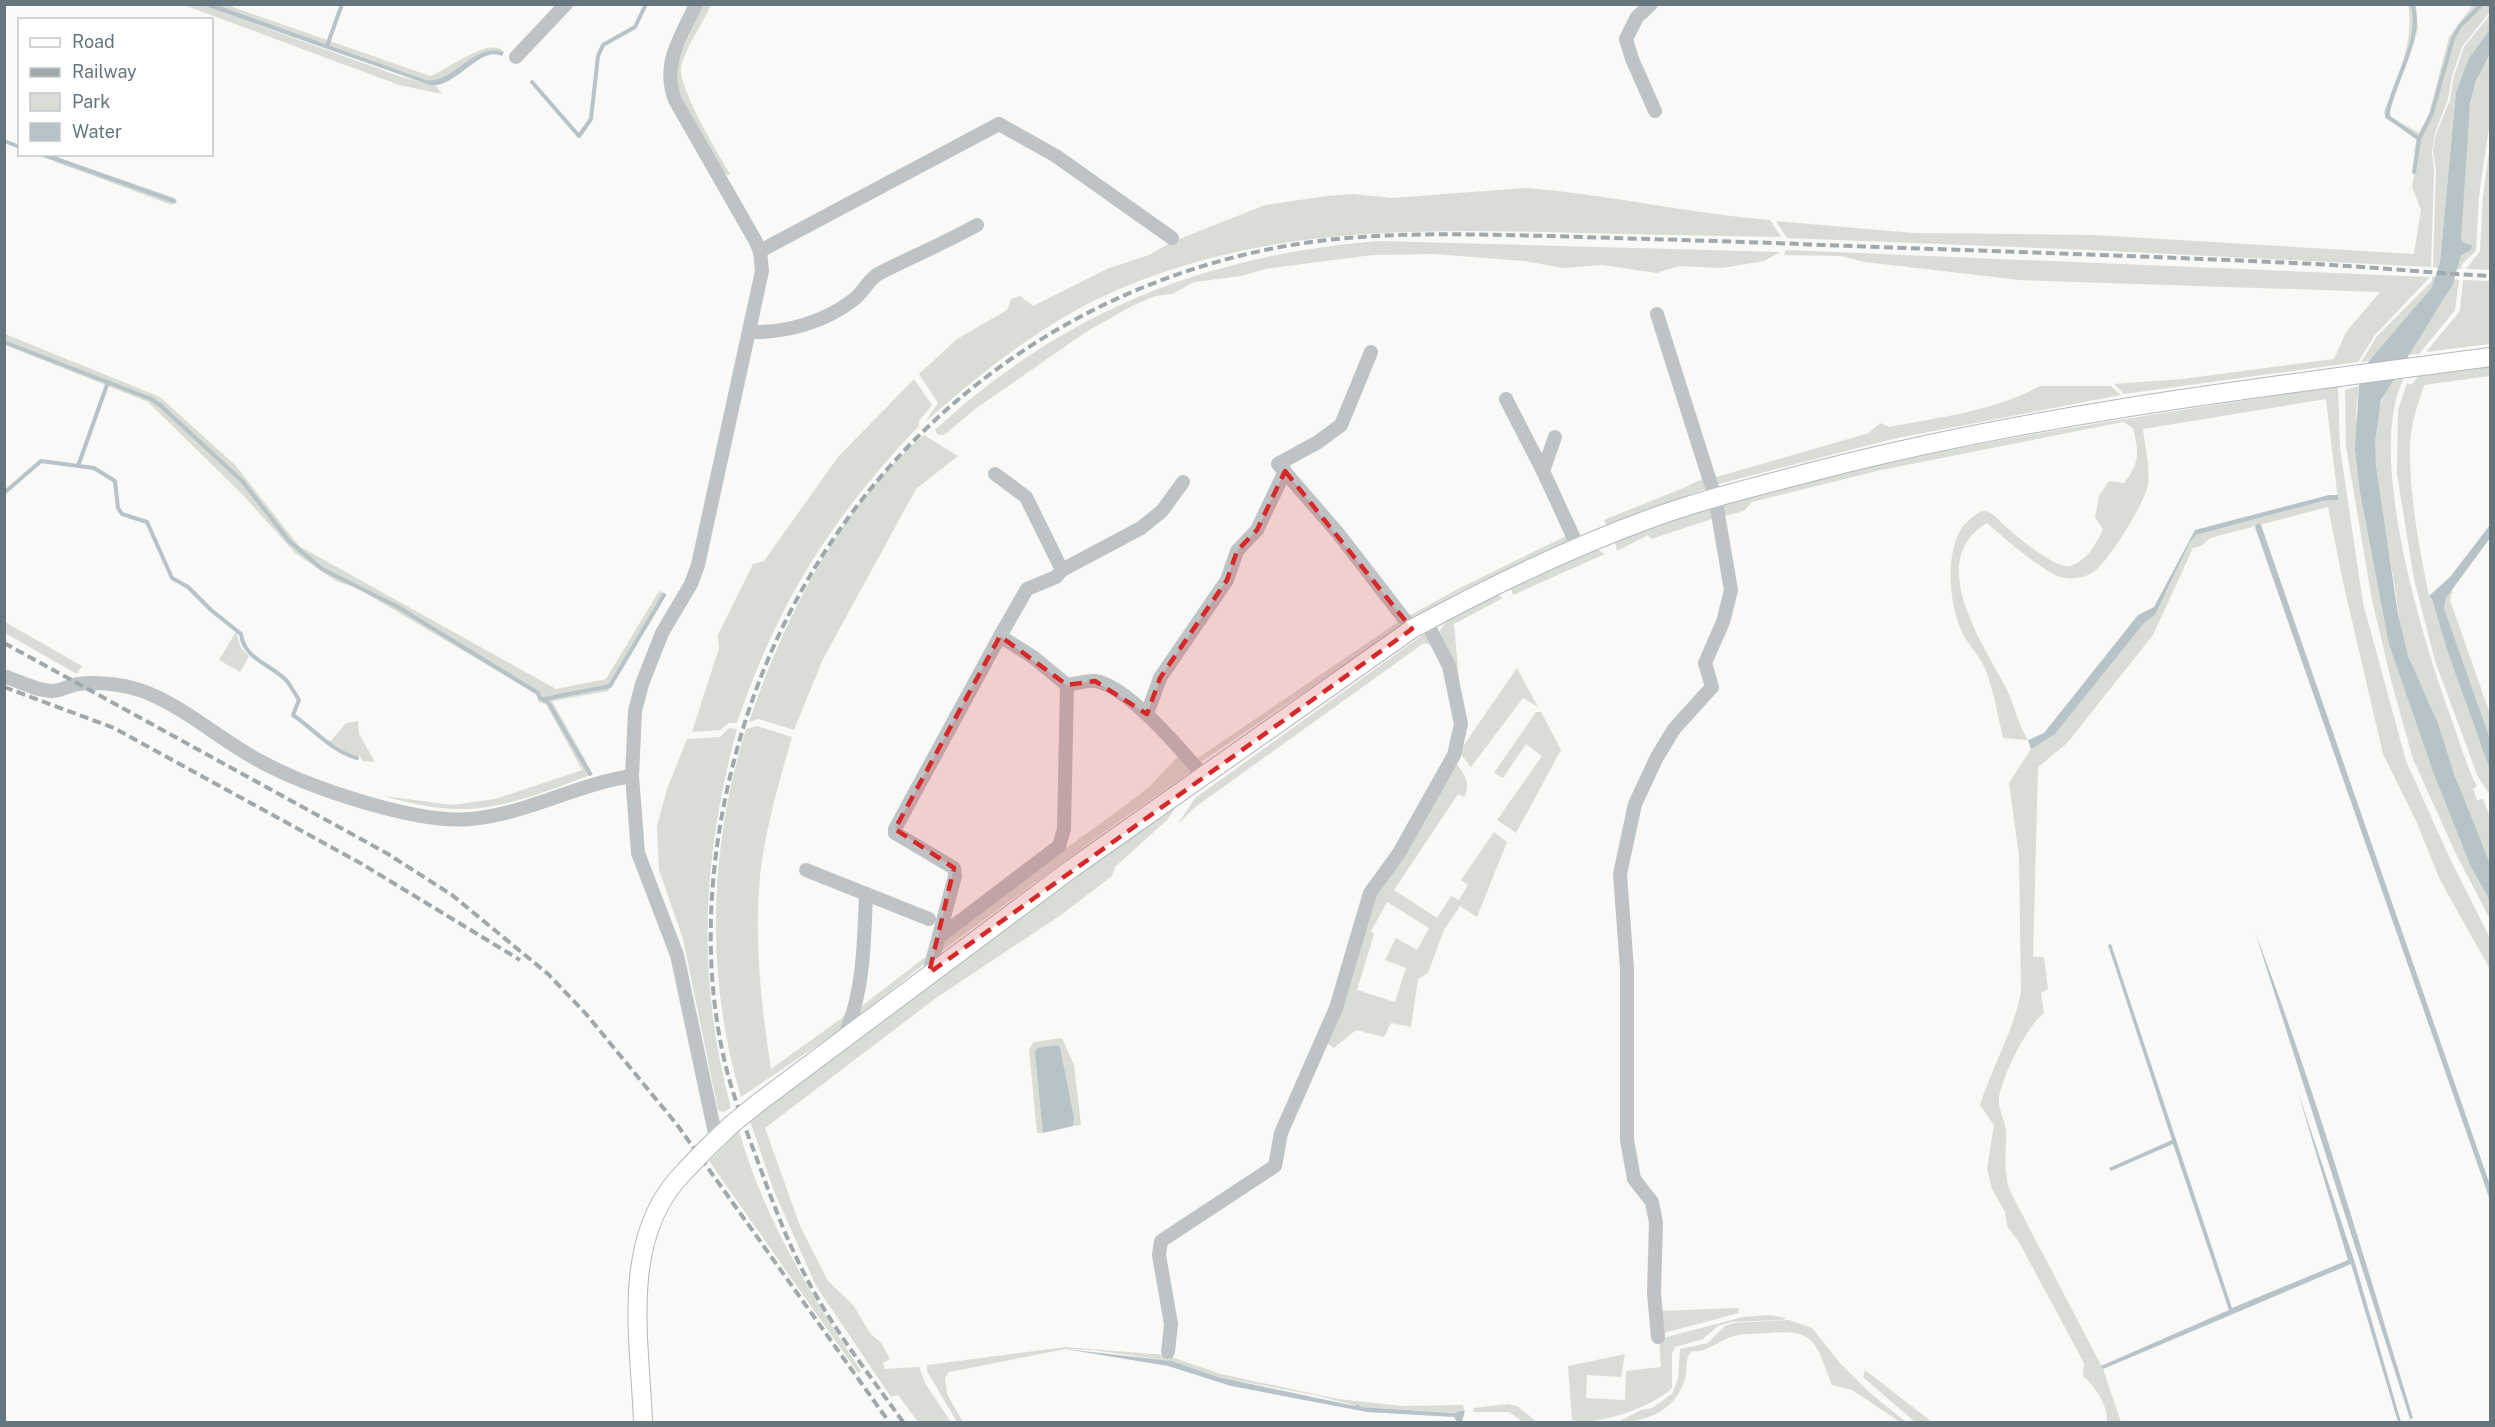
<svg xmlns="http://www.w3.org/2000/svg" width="2495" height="1427" font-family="'Public Sans',sans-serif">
<rect width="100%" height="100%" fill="#f9f9f7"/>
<g fill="#d9ddd6" fill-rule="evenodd">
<polygon points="184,5 202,5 399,76 436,86 442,94 399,85"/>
<path d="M 217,5 L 227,5 L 430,76 C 446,71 490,35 504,52 C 474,41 455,83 426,80 Z"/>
<path d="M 703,5 L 711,5 C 702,25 686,46 681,67 C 677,85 720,158 731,175 L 725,174 L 678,91 L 675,67 Z"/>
<path d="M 2408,5 L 2416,5 L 2418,29 L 2390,110 L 2391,117 L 2419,133 L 2429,114 L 2449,37 L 2473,5 L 2480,5 L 2458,26 L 2451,37 L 2431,113 L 2413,155 L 2417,138 L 2386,119 L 2384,112 C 2397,80 2415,40 2408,5 Z"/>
<polygon points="2483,5 2490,5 2490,12 2462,47 2452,76 2448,99 2435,133 2432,152 2434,170 2431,267 2089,250 1787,238 1776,221 1914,233 2094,235 2414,254 2421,210 2412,187 2420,139 2434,113 2454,38 2461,27"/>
<polygon points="2490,15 2490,29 2469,58 2456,92 2440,262 2439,268 2433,267 2436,170 2433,151 2436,134 2450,100 2454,76 2464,47"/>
<path d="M 2490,53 L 2490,121 L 2479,196 L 2476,251 L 2462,264 L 2461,269 L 2457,269 L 2461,255 L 2472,245 L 2463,242 L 2461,238 C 2464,185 2460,97 2490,53 Z"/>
<polygon points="2490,144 2490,270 2466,269 2480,251 2483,196"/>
<polygon points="37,155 51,155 175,198 177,202 172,205"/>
<path d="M 1527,188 C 1609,195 1688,213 1770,220 L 1781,237 C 1702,236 1623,234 1544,232 C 1396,229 1255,230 1115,291 C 1044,322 983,371 925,422 L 938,403 L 919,374 L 957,339 L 1007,310 L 1011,299 L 1020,296 L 1033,306 L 1109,268 L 1149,255 L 1172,242 L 1265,205 L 1327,196 L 1354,194 L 1391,198 Z"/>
<path d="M 1379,241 L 1780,252 L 1764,261 L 1722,268 L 1679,266 L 1656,273 L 1603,265 L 1562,268 L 1525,261 L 1433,254 L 1372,255 L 1265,269 L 1242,276 L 1194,282 L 1172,294 L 1155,296 L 1132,306 L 1086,332 L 975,409 L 944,435 L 938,435 L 935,430 C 1064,311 1205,255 1379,241 Z"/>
<polygon points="1786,250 2430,277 2375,335 2358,362 2124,394 2114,384 2182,379 2334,359 2346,332 2380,292 2020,280 1865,262 1840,256 1784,255"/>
<polygon points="2432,277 2436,277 2432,287 2369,361 2361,362 2377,336 2432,281"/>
<polygon points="2454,279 2459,280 2455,310 2419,354 2407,355 2443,301"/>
<polygon points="2463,280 2490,281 2490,344 2426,352 2460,311"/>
<path d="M 5,334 L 160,397 L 235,465 L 299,546 L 556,689 L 606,679 L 659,591 L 666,594 L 608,691 L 552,701 L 593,774 C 553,789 508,808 465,809 C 437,810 410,803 383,796 L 452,805 L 495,799 L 582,770 L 546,704 L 539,702 L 536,694 L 357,588 L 336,581 L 295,553 L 244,496 L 148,402 L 5,345 Z"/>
<path d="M 2490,365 L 2490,376 L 2424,385 C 2418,404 2411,423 2410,444 C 2409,493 2419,548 2429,596 L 2432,599 L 2447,650 L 2490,770 L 2490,803 L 2489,793 L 2478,777 L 2435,661 L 2414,579 L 2397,474 L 2398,410 L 2407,383 L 2411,385 L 2419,375 Z"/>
<path d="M 2404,378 C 2364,455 2425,648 2454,726 C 2461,746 2467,768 2477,786 L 2473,789 L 2477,800 L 2483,799 L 2490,817 L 2490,864 C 2469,819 2454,771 2437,723 C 2430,700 2416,679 2408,656 C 2399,630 2398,603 2393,576 C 2384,518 2358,432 2392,380 Z"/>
<path d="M 914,379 L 932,405 L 919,421 L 919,426 C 831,518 778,602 737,723 L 729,723 L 720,730 L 692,732 L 719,648 L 718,635 L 753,564 L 764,561 L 838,457 Z"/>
<path d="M 2040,386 L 2111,386 L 2121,395 L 1892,439 L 1715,485 L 1713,478 L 1869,433 L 1880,423 L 1889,427 C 1940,417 1994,411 2040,386 Z"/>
<path d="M 2338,386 L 2340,448 L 2363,603 L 2406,761 L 2451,861 L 2490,938 L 2490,969 L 2440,880 L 2417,823 L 2383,754 L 2343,582 L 2328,507 L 2210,538 L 2201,546 L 2193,548 L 2153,635 L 2067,743 L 2038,767 L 2033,957 L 2044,957 L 2048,989 L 2041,993 L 2044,1013 C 2028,1024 2001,1078 1999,1099 C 1998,1111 2007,1123 2006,1135 C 2006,1156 2003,1170 2010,1191 L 2103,1369 L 2121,1422 L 2107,1422 C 2108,1405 2095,1387 2083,1376 L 2084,1363 L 2019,1242 L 2007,1226 L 2005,1212 L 1992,1189 L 1987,1169 L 1994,1125 L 1980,1105 C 1992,1067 2014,1030 2021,992 L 2019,856 L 2009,783 L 2031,749 L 2055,734 L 2144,623 L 2155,615 L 2190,542 L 2196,535 L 2323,501 L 2338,500 L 2326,399 L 2143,429 C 2145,446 2150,466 2148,484 C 2146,501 2107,565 2092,573 C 2084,578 2070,580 2061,577 C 2046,574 1999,534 1987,523 C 1923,561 1985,646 2007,690 C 2015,707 2018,724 2028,740 L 2003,738 C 1998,716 1994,692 1986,671 C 1981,657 1968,645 1962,632 C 1949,603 1945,557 1961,529 C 1966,521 1975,515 1982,511 C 1994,512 1995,517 2004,525 C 2015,535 2056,570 2070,566 C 2087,561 2097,543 2103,529 L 2095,518 L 2099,496 L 2109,481 L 2124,483 C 2140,463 2139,452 2133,428 L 2123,422 L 1881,470 L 1752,502 L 1744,511 L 1721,517 L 1719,506 C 1922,446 2130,418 2338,386 Z"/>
<polygon points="2359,386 2356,411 2365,519 2378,580 2435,777 2470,865 2490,901 2490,919 2456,854 2413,759 2392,684 2372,600 2346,446 2345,390"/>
<path d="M 924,435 L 958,456 L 916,489 L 823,659 L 794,730 L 759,719 L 749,722 C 782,623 842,502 924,435 Z"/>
<polygon points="1702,479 1705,489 1607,526 1604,520 1681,489"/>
<polygon points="1714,508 1715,518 1651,539 1648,535 1617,551 1615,541 1651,526"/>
<polygon points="1568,535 1570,540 1459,592 1410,621 1407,617 1458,589"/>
<polygon points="1595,548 1605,554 1513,595 1511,588"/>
<polygon points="2453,589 2450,600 2490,714 2490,739 2444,608 2446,598"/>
<polygon points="1498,595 1503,598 1454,624 1461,701 1440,631 1442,626 1449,620"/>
<polygon points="5,622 82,666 77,674 5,633"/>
<polygon points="1398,622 1402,626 1198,764 1195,760"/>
<polygon points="236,632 241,648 249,656 240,672 219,660"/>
<polygon points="1424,634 1430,638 1444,671 1431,645 1424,643 1194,808 1178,824 1195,798"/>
<polygon points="1517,668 1538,707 1523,698 1471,767 1459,752"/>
<polygon points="1536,712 1541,712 1561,750 1516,833 1497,820 1542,756 1526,744 1503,778 1494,773"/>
<polygon points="358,721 359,734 375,762 362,761 361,757 346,752 330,742 346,723"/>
<path d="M 757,726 L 792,737 C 779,782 765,830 760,876 C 754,941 761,1005 771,1069 L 842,1018 L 855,1000 L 842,1029 L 741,1097 C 705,978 709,847 746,729 Z"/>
<path d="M 729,728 L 737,729 C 702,859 696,977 731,1108 L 723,1112 L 718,1110 L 683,939 L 659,870 L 657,826 L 667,789 L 687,739 L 720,737 Z"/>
<polygon points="1179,755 1195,769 1104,832 940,952 942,938 1130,802 1149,787"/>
<path d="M 1454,760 C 1463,773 1472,782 1464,797 L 1458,794 L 1394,890 L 1437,918 L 1451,896 L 1459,900 L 1468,885 L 1461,880 L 1494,832 L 1507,842 L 1477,917 L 1460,906 L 1444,930 L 1428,973 L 1418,979 L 1411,1027 L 1391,1023 L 1384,1037 L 1356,1030 L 1334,1048 L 1325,1042 L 1372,894 ZM 1387,902 L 1429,928 L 1417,950 L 1396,938 L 1385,960 L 1406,968 L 1395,1002 L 1357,990 L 1374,934 L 1371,931 Z"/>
<polygon points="1178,804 1167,820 1115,867 1112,876 1061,915 936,998 765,1128 800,1226 828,1281 853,1305 870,1333 882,1344 890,1359 883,1363 885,1369 919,1367 925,1383 951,1422 918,1422 898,1395 891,1397 816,1286 774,1191 750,1121 919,991"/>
<polygon points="928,955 929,960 858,1017 863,1005"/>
<polygon points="1062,1038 1074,1065 1081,1125 1073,1126 1074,1117 1060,1047 1057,1045 1037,1048 1043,1133 1037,1133 1029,1049 1034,1042"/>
<path d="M 739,1131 C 765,1221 810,1293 861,1371 L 858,1373 L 709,1161 Z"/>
<polygon points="1738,1308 1739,1313 1660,1334 1659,1311"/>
<path d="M 1769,1315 L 1787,1318 L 1783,1320 L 1731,1322 L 1718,1326 L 1703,1339 L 1675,1347 L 1672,1353 L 1672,1388 C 1654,1406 1597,1427 1572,1420 L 1568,1366 L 1625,1354 L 1621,1377 L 1587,1375 L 1586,1398 L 1625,1400 L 1626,1371 L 1661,1367 L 1659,1339 L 1743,1317 Z"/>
<path d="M 1789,1320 L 1812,1328 L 1840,1363 L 1870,1393 L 1906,1422 L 1900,1422 L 1852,1390 L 1832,1385 C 1816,1345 1817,1328 1769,1333 C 1757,1334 1742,1333 1731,1337 C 1718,1341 1707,1353 1692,1351 C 1684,1359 1688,1369 1685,1379 C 1676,1410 1648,1422 1618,1422 L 1641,1410 L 1652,1408 L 1672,1394 L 1678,1379 L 1680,1349 L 1708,1343 L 1725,1326 L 1734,1323 Z"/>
<polygon points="1065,1347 1166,1355 1221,1374 1338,1399 1403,1406 1463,1405 1464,1409 1460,1413 1360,1407 1315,1395 1218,1377 1172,1361 1092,1350 1066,1349 949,1372 945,1378 947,1394 963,1422 957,1422 927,1371 927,1365"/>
<polygon points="1865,1370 1932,1422 1915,1422 1863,1377"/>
<polygon points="1508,1404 1517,1406 1537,1422 1523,1422 1509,1412 1473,1412 1474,1408"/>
</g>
<g fill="#b7c3c7">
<path d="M 202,5 L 217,5 L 426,80 C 455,83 474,41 504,52 L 502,56 C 480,45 455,89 430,85 Z"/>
<polygon points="2490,29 2490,53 2476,81 2470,104 2461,238 2463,242 2472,245 2471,250 2461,255 2453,284 2381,400 2375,442 2376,467 2398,614 2408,656 2437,721 2455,776 2490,864 2490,901 2470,865 2435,777 2389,644 2360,492 2355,449 2359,386 2369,361 2432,287 2440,262 2456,92 2469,58"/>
<polygon points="2329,495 2338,495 2338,500 2323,501 2196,535 2190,542 2155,615 2144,623 2055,734 2031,749 2028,740 2044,733 2138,615 2154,607 2195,530"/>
<polygon points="2258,523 2261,525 2490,1185 2490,1200 2255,527"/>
<polygon points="2490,525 2490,538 2446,598 2444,608 2490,739 2490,770 2447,650 2432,599 2429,596 2450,577"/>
<path d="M 2255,932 C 2316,1091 2363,1255 2413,1418 L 2410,1419 Z"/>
<polygon points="2111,944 2232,1308 2348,1260 2297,1089 2355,1263 2401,1422 2398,1422 2351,1264 2103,1369 2101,1366 2229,1310 2173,1144 2111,1171 2109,1168 2172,1140 2108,945"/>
<polygon points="1057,1045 1060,1047 1074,1117 1073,1126 1043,1133 1035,1052 1037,1048"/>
<polygon points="1065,1349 1172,1361 1218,1377 1355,1406 1358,1404 1360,1407 1454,1413 1465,1410 1462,1422 1457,1422 1454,1417 1367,1412 1231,1386 1168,1366"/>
</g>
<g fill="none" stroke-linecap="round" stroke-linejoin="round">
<g stroke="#b7c3c7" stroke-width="4">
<path d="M 2412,4 C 2425,37 2391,84 2387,116 L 2419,139"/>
<polyline points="327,46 342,4"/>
<polyline points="532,82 579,136 591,119 598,56 603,45 635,27 646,4"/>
<polyline points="4,141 20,147"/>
<polyline points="42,154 174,201"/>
<polyline points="2414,172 2419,139 2432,113 2453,38 2460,26 2482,4"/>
<polyline points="4,342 151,399 160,405 243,482 289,541 322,569 398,607 538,693 540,698 548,702 590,774"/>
<polyline points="78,466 108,382"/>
<path d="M 4,493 L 41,461 L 94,468 L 115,481 L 118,508 L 122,514 L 147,522 L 172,578 L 188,587 L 211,610 L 241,634 C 244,659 270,664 286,680 C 291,686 295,694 299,700 L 293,715 C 315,730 330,750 357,758"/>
<polyline points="544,699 610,686 664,595"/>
</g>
<g stroke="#b2b8bb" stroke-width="20">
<g id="major">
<path d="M 758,1103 L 1071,869 L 1412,629 C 1489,587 1569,548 1652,518 C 1707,498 1763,485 1819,470 C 2040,413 2265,387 2490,357"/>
<polyline points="705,1150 731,1125"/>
<path d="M 643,1422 C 640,1339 619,1236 685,1171"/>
</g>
</g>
<g stroke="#bec3c6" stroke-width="14">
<path d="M 696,4 C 681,38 661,63 675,100 L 755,240 L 760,251 L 762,271 L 698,565 L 691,584 L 662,633 L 642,684 L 635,711 L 632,776 L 638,853 L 677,955 L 716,1138"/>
<polyline points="1651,4 1637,17 1626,39 1632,59 1655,111"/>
<polyline points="516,57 566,4"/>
<polyline points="760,251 999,124 1056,156 1172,238"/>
<polyline points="1657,314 1715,497 1731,590 1723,622 1705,663 1712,687 1674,729 1657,757 1635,804 1620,874 1627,969 1627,1140 1634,1179 1652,1202 1656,1223 1654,1293 1658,1337"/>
<path d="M 750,332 C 786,333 825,322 853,300 C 863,293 868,280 878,274 C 911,257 945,243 977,225"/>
<polyline points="1371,352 1341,425 1318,442 1278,464 1337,532 1412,629"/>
<polyline points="1506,399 1543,471"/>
<polyline points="1555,437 1543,471 1578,547"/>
<path d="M 995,474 L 1026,497 L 1062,570 L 1056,577 L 1027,589 L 1000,636 L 1033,657 L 1067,685 C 1075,684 1087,680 1095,681 C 1128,686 1181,750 1203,775"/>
<polyline points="1062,570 1141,528 1162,511 1183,482"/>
<path d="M 4,676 C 18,681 38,691 52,691 C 61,691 70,685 78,684 C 100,681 130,685 150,694 C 188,710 221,740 258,760 C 307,787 415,824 470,819 C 527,814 577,784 632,776"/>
<polyline points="1147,714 1160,678 1227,580 1237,551 1257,530 1285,471"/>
<polyline points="806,870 929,919"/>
<polyline points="939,937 1059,846 1064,829 1067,685"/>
<polyline points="929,973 955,876 954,868 895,833 895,829 1000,636"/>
<path d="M 844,1038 C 864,991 864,944 866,894"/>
<polyline points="1168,1352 1171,1324 1159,1255 1161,1241 1275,1166 1281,1133 1336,1008 1370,893 1399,853 1454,755 1461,724 1449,666 1426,621"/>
</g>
<use href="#major" stroke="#fff" stroke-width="18"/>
<g stroke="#a0a8ac" stroke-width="4" stroke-dasharray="9 4.5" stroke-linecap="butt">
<polyline points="4,643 388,854 452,895 548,974 587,1015 678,1126 889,1422"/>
<polyline points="4,687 114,728 362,864 520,960"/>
<path d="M 903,1422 C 870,1375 831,1327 805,1275 C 786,1239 772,1200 758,1162 C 747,1132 735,1102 727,1071 C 698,957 710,834 745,722 C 821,481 1017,302 1265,250 C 1359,230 1455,234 1550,236 C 1641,239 1732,241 1823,245 C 1986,251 2150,256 2314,264 C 2373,267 2431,273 2490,276"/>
</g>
<g stroke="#b2b8bb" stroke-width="20" stroke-linecap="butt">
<g id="major-bridge">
<polyline points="731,1125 758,1103"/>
<polyline points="685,1171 705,1150"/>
</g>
</g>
<use href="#major-bridge" stroke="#fff" stroke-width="18"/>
</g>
<path fill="#d62828" fill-opacity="0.2" stroke="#d62828" stroke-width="4.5" stroke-dasharray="12 8" stroke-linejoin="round" d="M 1285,471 L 1412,629 L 929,973 L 954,868 L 895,829 L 1000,636 L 1067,685 L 1095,681 L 1147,714 L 1160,678 L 1227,580 L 1237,551 L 1257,530 Z"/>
<rect width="2495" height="1427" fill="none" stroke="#66767f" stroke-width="12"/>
<rect x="18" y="18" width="195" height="138" fill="#ffffff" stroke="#c2c8cc" stroke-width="1.5"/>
<rect x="30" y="38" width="30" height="9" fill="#ffffff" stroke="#c2c8cc" stroke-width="1.5"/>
<text x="72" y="48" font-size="18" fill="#66767f">Road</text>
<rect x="30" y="68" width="30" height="9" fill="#a0a8ac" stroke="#c2c8cc" stroke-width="1.5"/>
<text x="72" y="78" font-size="18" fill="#66767f">Railway</text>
<rect x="30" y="93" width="30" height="18" fill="#d9ddd6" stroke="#c2c8cc" stroke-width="1.5"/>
<text x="72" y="108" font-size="18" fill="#66767f">Park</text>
<rect x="30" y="123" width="30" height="18" fill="#b7c3c7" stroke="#c2c8cc" stroke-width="1.5"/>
<text x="72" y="138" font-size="18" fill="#66767f">Water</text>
</svg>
